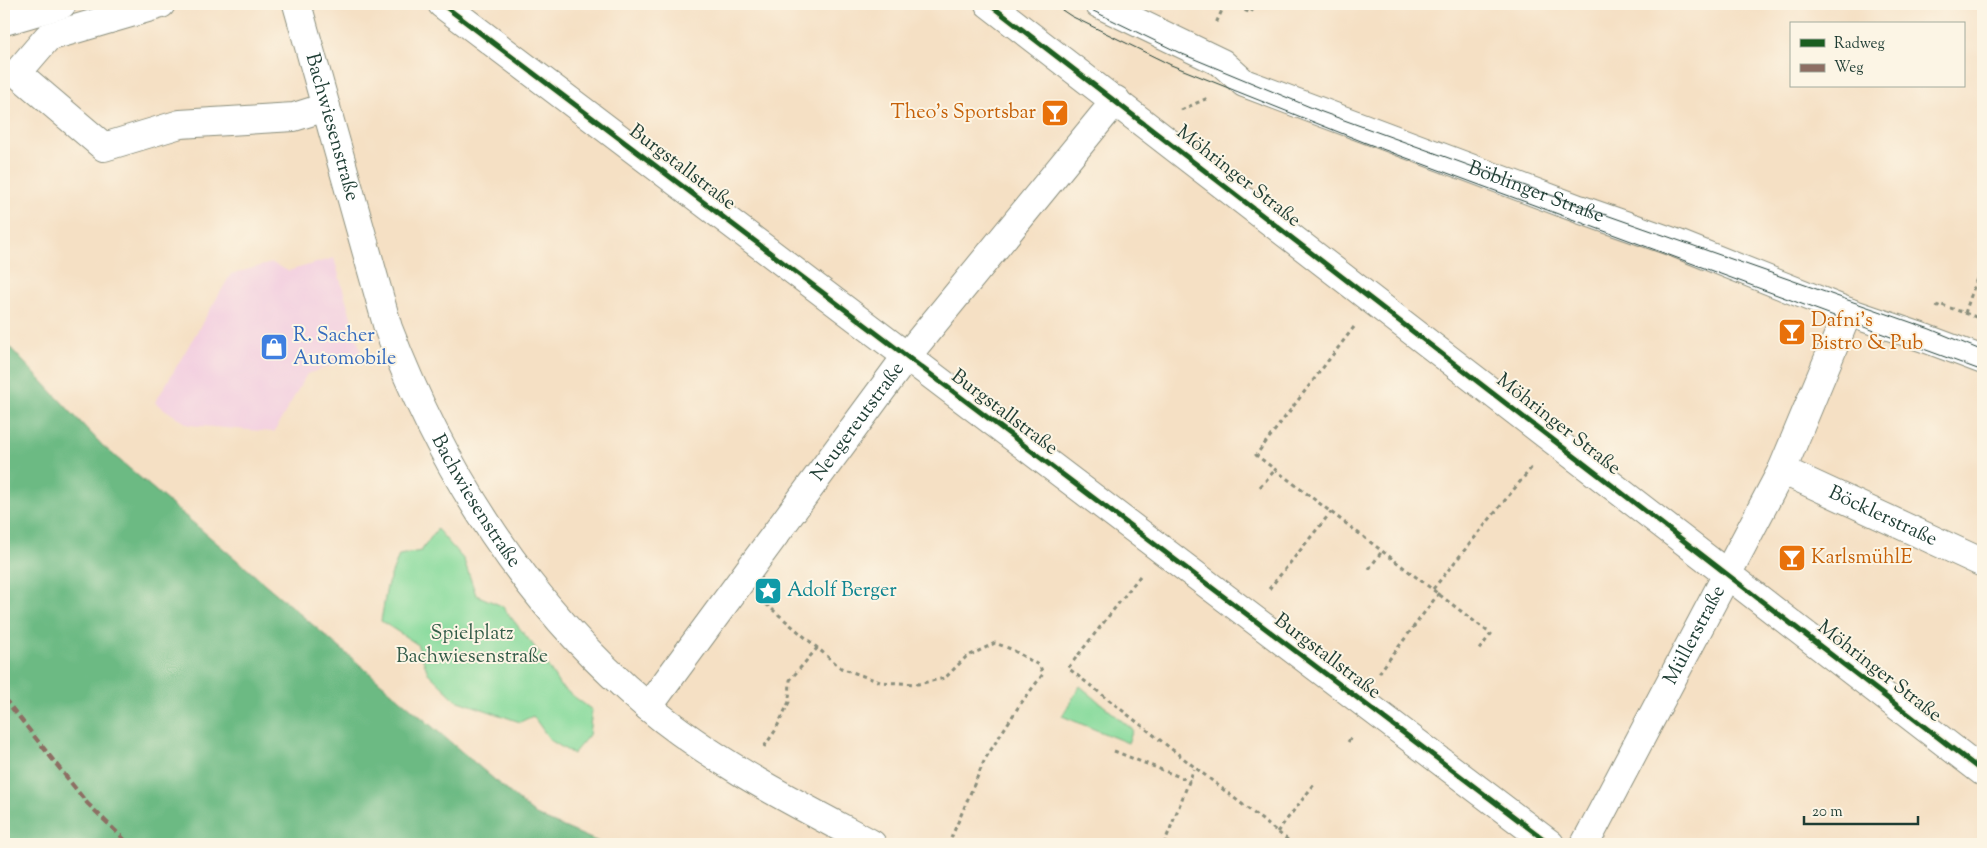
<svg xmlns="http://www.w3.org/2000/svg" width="1987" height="848" font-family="'Sorts Mill Goudy',serif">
<rect width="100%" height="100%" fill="#fcf5e5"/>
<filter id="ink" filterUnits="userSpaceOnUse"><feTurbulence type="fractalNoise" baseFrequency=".02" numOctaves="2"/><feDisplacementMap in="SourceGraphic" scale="10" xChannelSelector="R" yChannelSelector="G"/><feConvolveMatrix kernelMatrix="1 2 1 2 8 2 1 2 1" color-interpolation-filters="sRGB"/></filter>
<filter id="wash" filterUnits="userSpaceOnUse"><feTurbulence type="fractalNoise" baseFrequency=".0096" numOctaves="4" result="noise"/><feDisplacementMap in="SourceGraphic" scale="20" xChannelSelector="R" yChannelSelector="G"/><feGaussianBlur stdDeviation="1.12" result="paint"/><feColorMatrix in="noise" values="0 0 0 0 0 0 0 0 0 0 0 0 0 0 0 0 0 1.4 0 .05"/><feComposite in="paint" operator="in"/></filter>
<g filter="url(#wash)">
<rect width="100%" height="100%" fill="#f5e0c4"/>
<polygon fill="#f3cfe0" points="334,258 362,355 307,374 274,432 189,425 155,403 231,274 272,263 288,271"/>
<g fill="#86da9b" stroke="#528c68">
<polygon points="437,529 464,560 476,595 502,606 541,655 560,686 592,710 589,735 573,754 550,740 533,716 520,722 456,700 428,673 417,644 381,621 387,586 399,555 421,551"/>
<polygon points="1080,686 1133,730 1128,743 1062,716"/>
</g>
<polygon fill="#6cba83" stroke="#467c5c" points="4,341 103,446 536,815 603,844 4,844"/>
</g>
<g filter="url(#ink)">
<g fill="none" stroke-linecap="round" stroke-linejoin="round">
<g stroke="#8a8e7c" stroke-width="30">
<g id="minor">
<polyline points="161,4 48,37 17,73 104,147 180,124 294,117 326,107"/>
<path id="s1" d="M 297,4 L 388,328 C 443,472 528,606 647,706 C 715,763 795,803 872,844"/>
<polyline points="442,4 1550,844"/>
<polyline points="989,4 1983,772"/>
<path id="s2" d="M 1099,4 L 1222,63 L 1244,83 L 1579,209 L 1673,242 L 1848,312 L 1927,339 L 1983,360"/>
<polyline points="4,21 62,4"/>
<path id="s3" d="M 1782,470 L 1983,563"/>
<path id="s4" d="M 648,707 L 906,357 L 1116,100"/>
<path id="s5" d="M 1585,844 L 1782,470 L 1848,312"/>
</g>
</g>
<g stroke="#8a8e7c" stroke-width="3" stroke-dasharray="4 4" stroke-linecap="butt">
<polyline points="1230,4 1251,13 1255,4"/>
<polyline points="1218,22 1217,21 1225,4"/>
<polyline points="1181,110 1210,97"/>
<polyline points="1937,308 1939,304 1979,318"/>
<polyline points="1965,313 1983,261"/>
<polyline points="1354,327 1256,455 1491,634 1477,652"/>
<polyline points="1260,487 1275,470"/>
<polyline points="1369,569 1382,551"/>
<polyline points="1140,576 1068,668 1293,844"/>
<polyline points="1269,589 1331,512"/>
<polyline points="1433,589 1532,467"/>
<polyline points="766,604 841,668 880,682 918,684 945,678 966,657 995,643 1011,649 1040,666 1043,674 1019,706 985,759 949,843"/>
<polyline points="1379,673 1439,593"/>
<polyline points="1348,742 1352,736"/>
<polyline points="764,747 775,731 789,702 790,680 818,647"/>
<polyline points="1114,751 1190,781"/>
<polyline points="1277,832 1316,782"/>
<polyline points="936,844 951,844"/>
<polyline points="1164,844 1194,769"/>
</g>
<use href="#minor" stroke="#fff" stroke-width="28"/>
<g stroke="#1f3d34" stroke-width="1">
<polyline points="1053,4 1071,16 1171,65 1366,143 1983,371"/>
<polyline points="1079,4 1180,53 1322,112 1578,205 1930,329 1983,351"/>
</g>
<polyline stroke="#8d6e63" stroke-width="4" stroke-dasharray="8 4" stroke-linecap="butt" points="4,698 87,803 129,844"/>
<g stroke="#fcf5e5" stroke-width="8">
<g id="cycleway">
<polyline points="442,4 1550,844"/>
<polyline points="989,4 1983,772"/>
</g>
</g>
<use href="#cycleway" stroke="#1b5e20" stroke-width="5"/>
</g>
</g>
<defs>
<g id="bar-square" transform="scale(1.4375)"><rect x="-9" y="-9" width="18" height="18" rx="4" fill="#e8710a" stroke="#fcf5e5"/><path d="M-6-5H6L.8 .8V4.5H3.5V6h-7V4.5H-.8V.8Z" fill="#fff"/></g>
<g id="shop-square" transform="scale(1.4375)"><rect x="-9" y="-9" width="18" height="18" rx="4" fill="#3f7fe0" stroke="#fcf5e5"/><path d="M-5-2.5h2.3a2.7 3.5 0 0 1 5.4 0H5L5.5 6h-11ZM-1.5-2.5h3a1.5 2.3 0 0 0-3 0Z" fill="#fff"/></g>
<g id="sight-square" transform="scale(1.4375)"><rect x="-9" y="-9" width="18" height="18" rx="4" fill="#0f9aa8" stroke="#fcf5e5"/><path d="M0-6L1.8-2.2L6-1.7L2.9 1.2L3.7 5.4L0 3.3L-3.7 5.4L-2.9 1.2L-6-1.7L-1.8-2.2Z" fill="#fff"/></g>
</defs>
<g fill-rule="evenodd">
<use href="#bar-square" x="1055" y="113"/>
<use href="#bar-square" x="1792" y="332"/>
<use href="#shop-square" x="274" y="347"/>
<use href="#bar-square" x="1792" y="558"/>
<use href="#sight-square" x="768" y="591"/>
</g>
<g text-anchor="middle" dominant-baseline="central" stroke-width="4" stroke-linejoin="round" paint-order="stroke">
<g font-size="20" fill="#c56008" stroke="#fcf5e5" text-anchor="start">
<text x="1036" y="113" text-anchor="end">Theo's Sportsbar</text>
<text x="1811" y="321">Dafni's<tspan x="1811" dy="23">Bistro &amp; Pub</tspan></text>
<text x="1811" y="558">KarlsmühlE</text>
</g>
<g font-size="20" fill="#1f3d34" stroke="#fcf5e5">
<text stroke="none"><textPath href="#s1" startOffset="128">Bachwiesenstraße</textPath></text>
<text transform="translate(682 168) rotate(37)">Burgstallstraße</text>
<text transform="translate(1238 177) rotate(38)">Möhringer Straße</text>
<text stroke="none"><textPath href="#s2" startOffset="478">Böblinger Straße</textPath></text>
<text transform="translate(1004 413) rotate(37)">Burgstallstraße</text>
<text stroke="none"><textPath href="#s4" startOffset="354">Neugereutstraße</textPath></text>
<text transform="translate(1558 425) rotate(38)">Möhringer Straße</text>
<text stroke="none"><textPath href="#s1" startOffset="531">Bachwiesenstraße</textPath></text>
<text stroke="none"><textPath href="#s3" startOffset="111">Böcklerstraße</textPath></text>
<text stroke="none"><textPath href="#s5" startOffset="236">Müllerstraße</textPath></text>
<text transform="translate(1327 657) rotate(37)">Burgstallstraße</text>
<text transform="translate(1879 672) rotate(38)">Möhringer Straße</text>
</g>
<g font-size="20" fill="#366cbe" stroke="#fcf5e5" text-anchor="start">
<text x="293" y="336">R. Sacher<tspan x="293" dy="23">Automobile</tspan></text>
</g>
<g font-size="20" fill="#0d838f" stroke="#fcf5e5" text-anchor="start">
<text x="787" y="591">Adolf Berger</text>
</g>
<g font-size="20" fill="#345c49" stroke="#fcf5e5">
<text x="472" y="634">Spielplatz<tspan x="472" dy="23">Bachwiesenstraße</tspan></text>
</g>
</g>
<rect width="1987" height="848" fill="none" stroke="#fcf5e5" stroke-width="20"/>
<rect x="1790" y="22" width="175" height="65" fill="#fcf5e5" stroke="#a4ab9e"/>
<rect x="1800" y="39" width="25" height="8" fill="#1b5e20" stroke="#a4ab9e"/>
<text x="1834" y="48" font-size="15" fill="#1f3d34">Radweg</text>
<rect x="1800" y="64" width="25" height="8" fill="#8d6e63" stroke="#a4ab9e"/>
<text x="1834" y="72" font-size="15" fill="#1f3d34">Weg</text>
<path d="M1804 816v8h114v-8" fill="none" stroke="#1f3d34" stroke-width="2.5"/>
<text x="1812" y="816" font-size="15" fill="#1f3d34" stroke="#fcf5e5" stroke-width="4" paint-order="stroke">20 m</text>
</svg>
